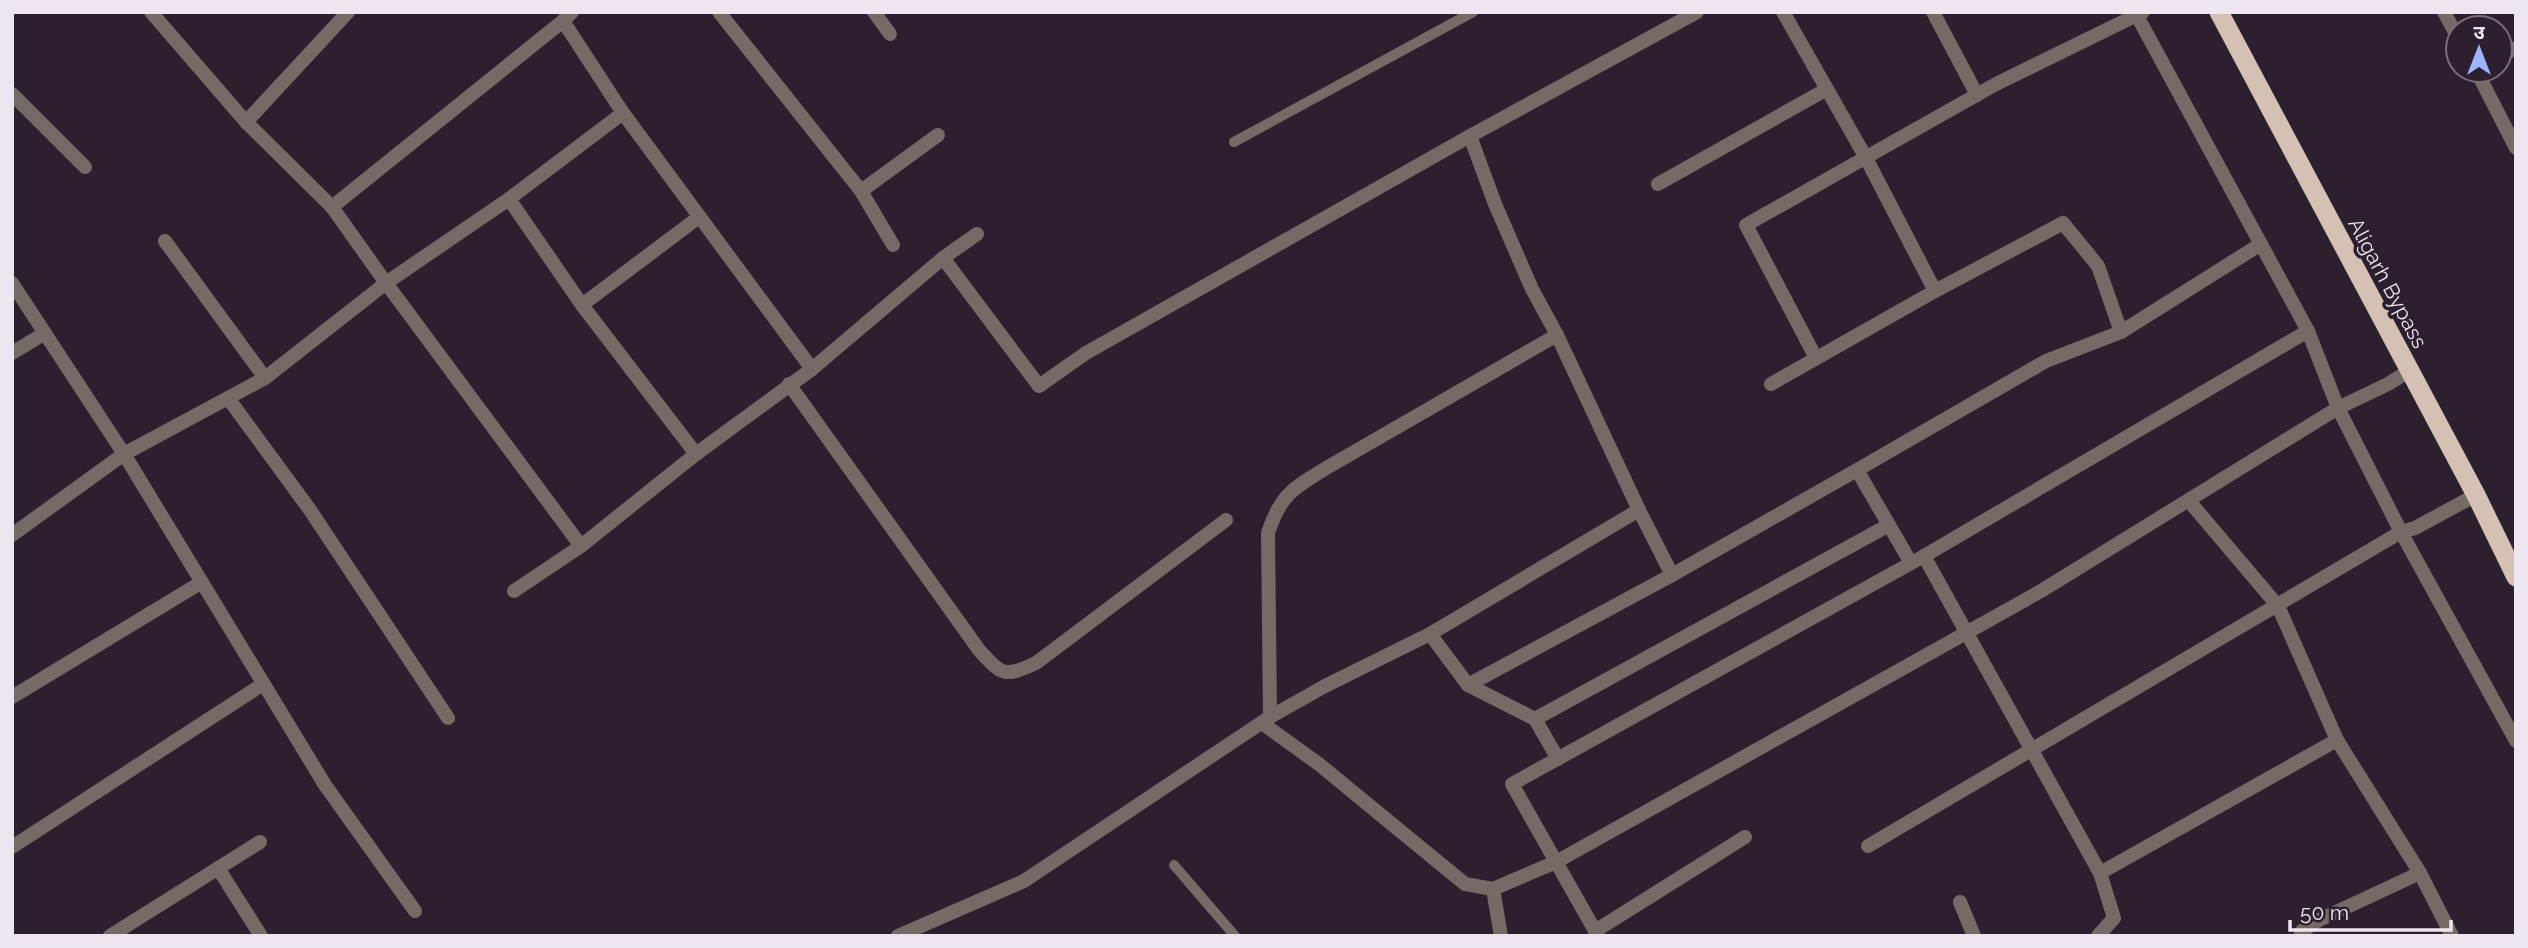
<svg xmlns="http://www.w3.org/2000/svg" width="2528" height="948" font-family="Raleway,'Noto Sans Devanagari',sans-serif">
<rect width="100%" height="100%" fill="#2c202e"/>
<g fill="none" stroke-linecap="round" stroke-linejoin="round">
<g stroke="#746b66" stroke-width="10">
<polyline points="1234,142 1473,12"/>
<polyline points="1174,865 1235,936"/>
</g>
<g stroke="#746b66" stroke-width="14">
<polyline points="151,12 246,122 332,207 386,283 581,546 696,454 812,369 943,258 977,234"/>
<polyline points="572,12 563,21 623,113 812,369"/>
<polyline points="719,12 861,191 893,245"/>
<polyline points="874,12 890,34"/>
<polyline points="1783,12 1865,156 1935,291"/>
<polyline points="1933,12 1977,95"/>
<polyline points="2135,12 2308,331 2338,408 2401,532 2516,741"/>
<polyline points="2444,12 2458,38"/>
<polyline points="2500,56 2516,48"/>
<polyline points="2476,70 2516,148"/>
<polyline points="12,94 85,167"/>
<polyline points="246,122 348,12"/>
<polyline points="1470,136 1495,204 1532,289 1557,335 1639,510 1672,575"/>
<polyline points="1658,184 1827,89"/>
<polyline points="861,191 938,135"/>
<polyline points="509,199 582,305 696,454"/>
<polyline points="332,207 563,21"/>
<polyline points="165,241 265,378 124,454 325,785 415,911"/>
<polyline points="943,258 1039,386 1086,353 1470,136 1697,12"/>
<polyline points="12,283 124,454 12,535"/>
<polyline points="582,305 699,217"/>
<polyline points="12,353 45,333"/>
<polyline points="1816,358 1746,225 1996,84 2143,12"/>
<polyline points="265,378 386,283 509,199 623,113"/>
<path d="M 789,384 L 979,650 C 1002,675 1004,678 1036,663 L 1226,520"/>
<polyline points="1771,384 1935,291 2063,223 2098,266 2121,332"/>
<polyline points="228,398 310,510 448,718"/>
<polyline points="2189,501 2278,606 2337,740 2420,873 2452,936"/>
<polyline points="1924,556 2100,873"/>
<polyline points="1911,563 1857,470 2046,361 2121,332 2261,244"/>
<polyline points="514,591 581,546"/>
<polyline points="1430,634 1468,685 1535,719 1558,759"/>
<polyline points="1468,685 1672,575 1857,470"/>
<polyline points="12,697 202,582"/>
<path d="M 1270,717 L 1268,533 C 1281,493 1294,488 1328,467 L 1557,335"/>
<polyline points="1535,719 1889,525"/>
<polyline points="1262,723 1320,765 1465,884 1493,889 1556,862 2041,591 2338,408 2388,384 2409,371"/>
<polyline points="1868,846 2401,532 2415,528 2476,495"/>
<polyline points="12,847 263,684"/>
<polyline points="218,868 261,936"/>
<polyline points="1493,889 1501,936"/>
<polyline points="1960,902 1974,936"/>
<polyline points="1595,931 1745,837"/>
<polyline points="110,936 260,842"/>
<polyline points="898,936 1024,881 1270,717 1325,686 1430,634 1639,510"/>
<polyline points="1598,936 1512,784 1924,556 2308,331"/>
<polyline points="2098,936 2114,918 2100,873 2337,740"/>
<polyline points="2300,936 2302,931 2319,920 2420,873"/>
</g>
<polyline stroke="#d5c0b4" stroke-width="19" points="2219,12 2476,495 2516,577"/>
</g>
<g text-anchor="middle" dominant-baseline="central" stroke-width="7" stroke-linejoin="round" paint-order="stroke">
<g font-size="21" fill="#ede5ef" stroke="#2c202e">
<text transform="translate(2388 283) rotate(62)">Aligarh Bypass</text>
</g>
</g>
<rect width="2528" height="948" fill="none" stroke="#ede5ef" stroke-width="28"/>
<g transform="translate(2479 49)"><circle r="33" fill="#2c202e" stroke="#796f7b" stroke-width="2"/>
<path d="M0-5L12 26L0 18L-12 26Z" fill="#9cb4fd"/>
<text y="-10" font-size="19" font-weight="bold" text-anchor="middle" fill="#ede5ef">उ</text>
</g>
<path d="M2290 920v10h161v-10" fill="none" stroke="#ede5ef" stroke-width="3.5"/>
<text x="2300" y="920" font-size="21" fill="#ede5ef" stroke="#2c202e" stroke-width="5" paint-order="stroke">50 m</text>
</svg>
